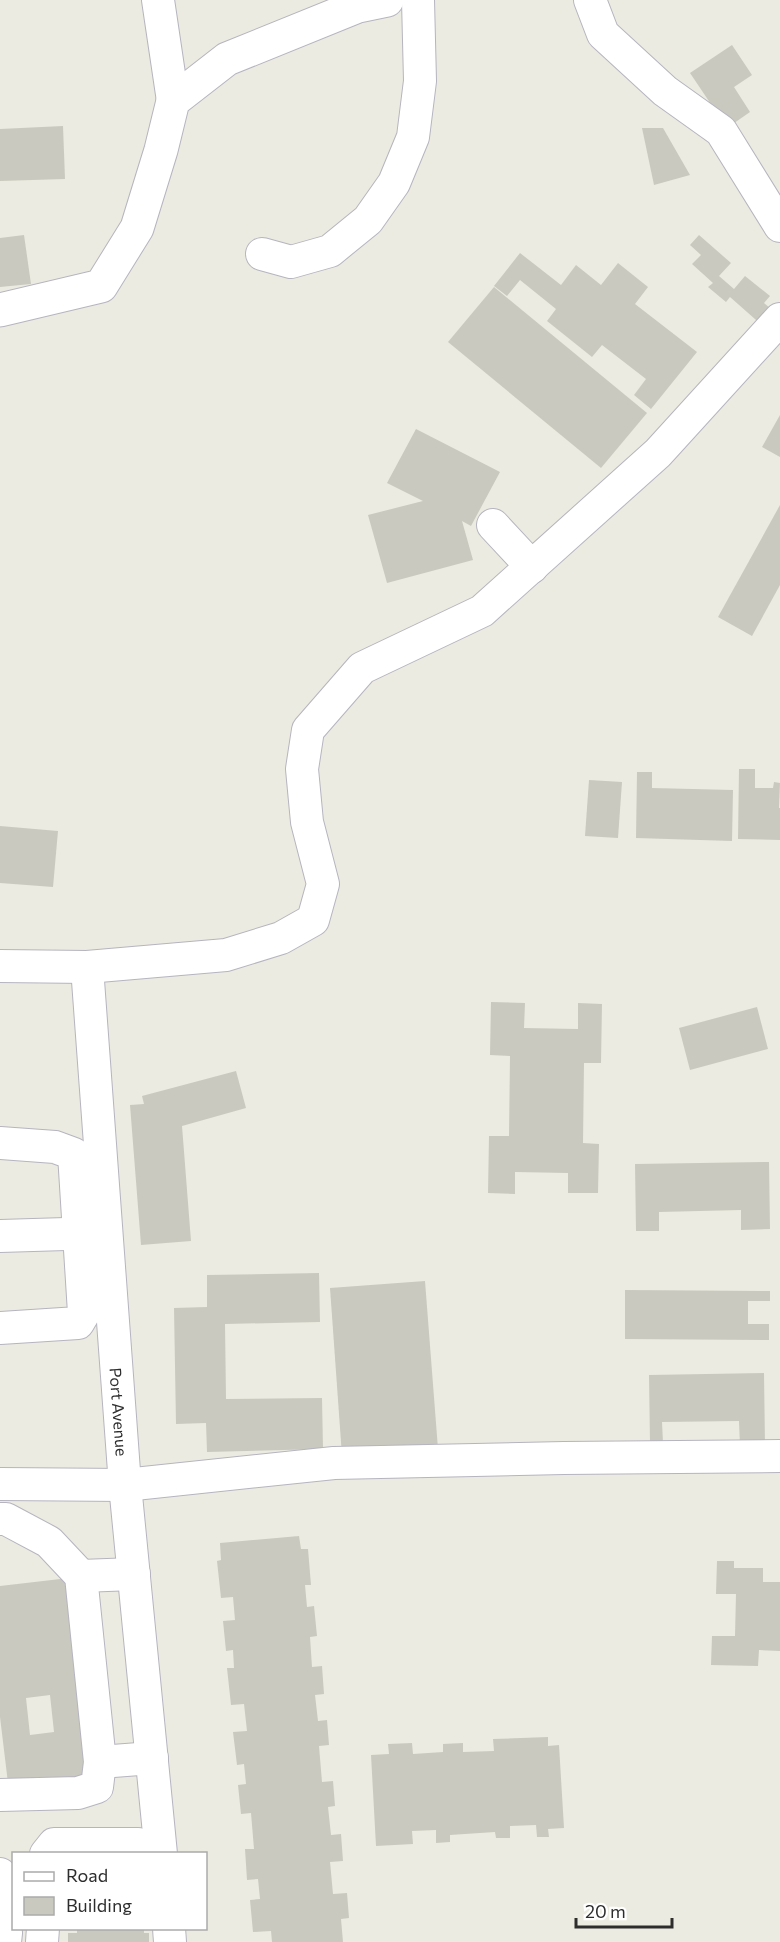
<svg xmlns="http://www.w3.org/2000/svg" width="780" height="1942" font-family="Commissioner,sans-serif">
<rect width="100%" height="100%" fill="#ecebe1"/>
<g fill="#c9c9bf" fill-rule="evenodd">
<polygon points="732,45 752,75 734,87 750,112 727,128 690,73"/>
<polygon points="63,126 65,179 0,181 0,129"/>
<polygon points="642,128 663,128 690,175 654,185"/>
<polygon points="24,235 31,284 0,287 0,238"/>
<polygon points="699,235 731,263 719,276 734,289 745,276 770,296 764,303 777,314 764,327 730,297 726,302 708,287 713,283 692,264 701,255 690,245"/>
<polygon points="520,253 561,285 576,265 601,285 618,263 648,287 635,304 697,352 651,409 634,395 646,379 602,345 592,357 547,321 556,309 520,280 507,296 494,286"/>
<polygon points="494,287 647,413 601,468 448,342"/>
<polygon points="780,415 780,457 762,447"/>
<polygon points="416,429 500,472 471,526 462,521 473,560 387,583 368,515 423,501 387,483"/>
<polygon points="780,505 780,585 752,636 718,617"/>
<polygon points="739,769 755,769 755,788 773,788 774,782 780,783 779,808 780,808 780,840 738,839"/>
<polygon points="637,772 652,772 652,788 733,790 732,841 636,838"/>
<polygon points="589,780 622,782 618,838 585,836"/>
<polygon points="0,826 58,831 53,887 0,883"/>
<polygon points="491,1002 525,1003 524,1028 578,1029 578,1003 602,1004 601,1063 584,1063 583,1143 599,1144 598,1193 568,1193 568,1173 515,1172 515,1194 488,1193 489,1136 509,1136 510,1056 490,1055"/>
<polygon points="757,1007 768,1049 690,1070 679,1028"/>
<polygon points="236,1071 246,1108 182,1126 191,1241 141,1245 130,1105 144,1104 142,1096"/>
<polygon points="769,1162 770,1229 741,1230 741,1210 659,1212 659,1231 636,1231 635,1164"/>
<polygon points="319,1273 320,1322 225,1324 226,1399 322,1398 323,1449 207,1452 206,1423 176,1424 174,1308 207,1307 207,1275"/>
<polygon points="425,1281 438,1449 342,1456 330,1288"/>
<polygon points="625,1290 770,1291 770,1301 748,1301 748,1324 769,1324 769,1340 625,1339"/>
<polygon points="764,1373 765,1446 740,1446 739,1421 662,1422 663,1443 650,1443 649,1375"/>
<polygon points="299,1536 301,1549 308,1549 311,1585 305,1585 307,1607 314,1606 317,1636 310,1637 312,1667 322,1666 324,1694 315,1695 318,1721 327,1720 329,1745 319,1746 322,1782 333,1781 335,1806 328,1807 331,1835 341,1834 343,1861 330,1862 333,1894 347,1893 349,1918 341,1919 343,1942 272,1942 271,1931 253,1932 250,1900 260,1899 258,1879 247,1880 245,1849 254,1849 251,1813 241,1814 238,1785 246,1784 244,1764 237,1765 233,1732 247,1731 244,1704 231,1705 227,1668 234,1668 233,1650 226,1651 223,1621 235,1620 233,1597 221,1598 217,1561 221,1560 220,1543"/>
<polygon points="717,1561 734,1561 734,1568 763,1568 763,1582 780,1582 780,1651 759,1650 758,1666 711,1665 712,1636 735,1636 736,1594 716,1594"/>
<path d="M 69,1578 L 87,1776 L 8,1783 L 0,1717 L 0,1586 ZM 50,1695 L 54,1732 L 30,1735 L 26,1698 Z"/>
<polygon points="548,1737 548,1746 559,1745 564,1828 548,1829 549,1837 537,1837 536,1825 510,1826 510,1838 496,1838 495,1832 450,1835 450,1842 436,1843 436,1830 412,1831 413,1844 376,1846 371,1755 389,1754 388,1744 412,1743 413,1754 443,1752 443,1744 463,1743 463,1752 494,1751 493,1739"/>
<polygon points="77,1928 144,1928 144,1933 149,1933 149,1942 68,1942 68,1933 77,1933"/>
</g>
<g fill="none" stroke-linecap="round" stroke-linejoin="round">
<g stroke="#b6b4bf" stroke-width="34">
<g id="minor">
<polyline points="158,0 173,101"/>
<polyline points="590,0 603,34 665,91 721,131 780,226"/>
<polyline points="262,254 291,262 330,251 368,220 394,183 413,137 420,81 418,0"/>
<polyline points="493,525 532,567"/>
<polyline points="0,966 87,967 226,955 281,938 313,920 323,884 307,822 302,769 308,730 362,668 482,611 658,453 780,319"/>
<path id="s1" d="M 87,967 L 125,1485 L 161,1854"/>
<polyline points="0,1143 55,1147 74,1154 84,1313 78,1323 0,1328"/>
<polyline points="0,1236 99,1233"/>
<polyline points="0,1484 125,1485 334,1463 564,1458 780,1456"/>
<polyline points="0,1519 6,1519 49,1542 81,1576 100,1762 97,1787 78,1793 0,1795"/>
<polyline points="81,1576 134,1574"/>
<polyline points="100,1762 152,1758"/>
<polyline points="46,1854 54,1844 138,1844"/>
<polyline points="0,1874 6,1933 5,1942"/>
<polyline points="169,1928 170,1942"/>
<polyline points="42,1942 43,1928"/>
</g>
</g>
<g stroke="#b6b4bf" stroke-width="35">
<polyline id="tertiary" points="0,310 101,286 137,228 161,150 173,101 227,59 358,6 387,0"/>
</g>
<use href="#minor" stroke="#fff" stroke-width="32"/>
<use href="#tertiary" stroke="#fff" stroke-width="33"/>
</g>
<g text-anchor="middle" dominant-baseline="central" stroke-width="4.5" stroke-linejoin="round" paint-order="stroke">
<g font-size="16" fill="#2d2d2d" stroke="#fff">
<text stroke="none"><textPath href="#s1" startOffset="446">Port Avenue</textPath></text>
</g>
</g>
<rect x="12" y="1852" width="195" height="78" fill="#ffffff" stroke="#ababab" stroke-width="1.5"/>
<rect x="24" y="1872" width="30" height="9" fill="#ffffff" stroke="#ababab" stroke-width="1.5"/>
<text x="66" y="1882" font-size="18" fill="#2d2d2d">Road</text>
<rect x="24" y="1897" width="30" height="18" fill="#c9c9bf" stroke="#ababab" stroke-width="1.5"/>
<text x="66" y="1912" font-size="18" fill="#2d2d2d">Building</text>
<path d="M576 1918v9h96v-9" fill="none" stroke="#2d2d2d" stroke-width="3"/>
<text x="585" y="1918" font-size="18" fill="#2d2d2d" stroke="#ffffff" stroke-width="4.5" paint-order="stroke">20 m</text>
</svg>
